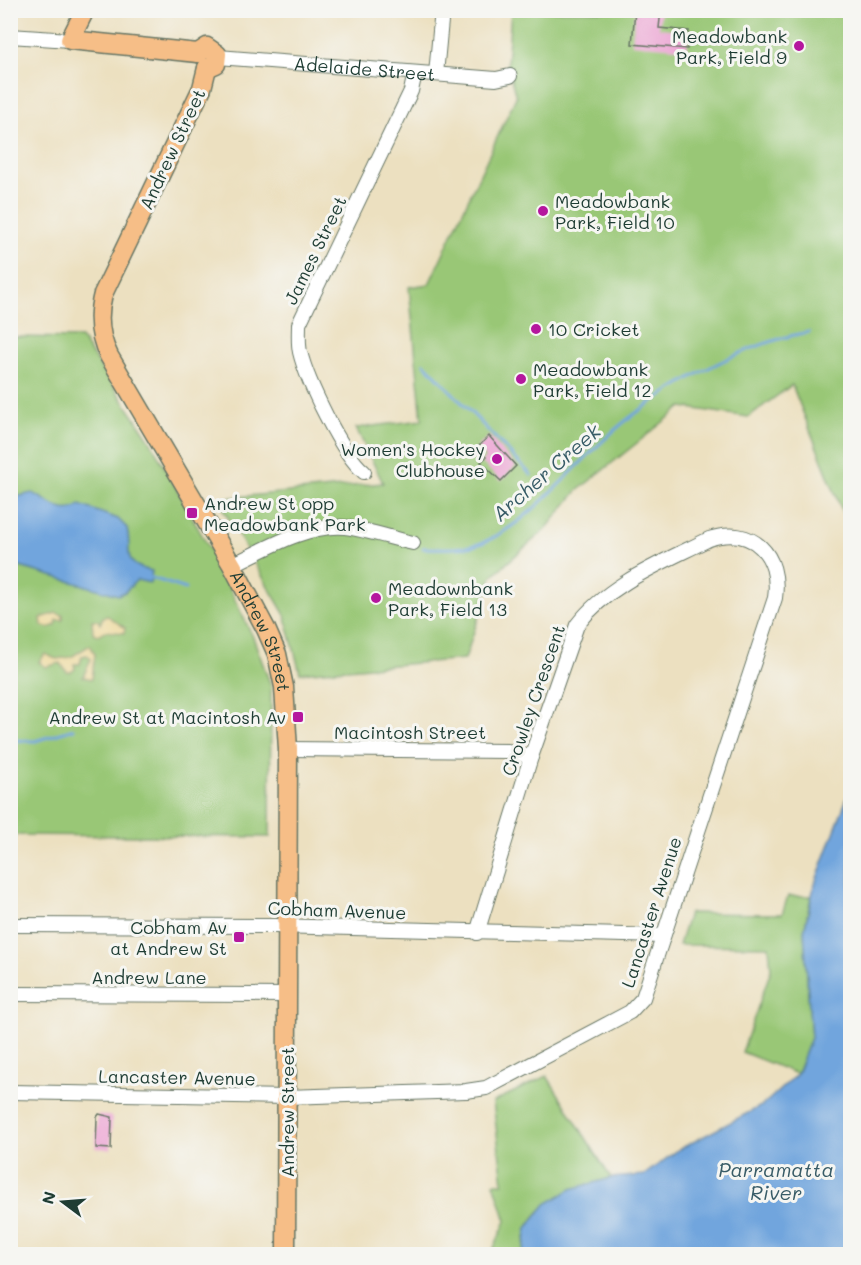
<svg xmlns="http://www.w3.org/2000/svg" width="861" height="1265" font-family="Mali,sans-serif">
<rect width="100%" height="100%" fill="#f6f6f2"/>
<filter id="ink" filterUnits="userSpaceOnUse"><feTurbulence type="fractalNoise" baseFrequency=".0167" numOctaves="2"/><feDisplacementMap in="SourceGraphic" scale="12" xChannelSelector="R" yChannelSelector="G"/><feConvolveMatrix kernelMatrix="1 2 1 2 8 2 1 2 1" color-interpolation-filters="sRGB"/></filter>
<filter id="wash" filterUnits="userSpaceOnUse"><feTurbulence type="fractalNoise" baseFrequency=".008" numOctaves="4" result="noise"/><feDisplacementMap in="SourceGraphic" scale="24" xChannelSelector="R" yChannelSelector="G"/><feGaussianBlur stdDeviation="1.35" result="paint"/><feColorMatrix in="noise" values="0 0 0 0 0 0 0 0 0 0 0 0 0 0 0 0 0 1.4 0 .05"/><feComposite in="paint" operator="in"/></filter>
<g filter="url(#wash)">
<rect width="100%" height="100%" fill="#ece0c0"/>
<g fill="#99c776" stroke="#5c8255" stroke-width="1.5">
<polygon points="511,11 850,11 850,531 792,385 748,417 682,407 577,491 546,529 492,576 465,659 300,673 285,615 217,499 383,483 356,428 422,420 409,287 429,284 516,97 507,64"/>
<polygon points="11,337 81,338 149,439 214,557 253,637 271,686 270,837 11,835"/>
<polygon points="788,896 811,896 804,931 811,1038 797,1074 742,1052 771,970 769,946 679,945 689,913 782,914"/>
<path d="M 547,1076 L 611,1178 C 579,1187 546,1195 528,1227 C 524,1234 524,1246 523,1254 L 491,1254 L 506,1221 L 494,1183 L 503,1183 L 493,1102 Z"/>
</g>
<g fill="#eeda9e" stroke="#868c69" stroke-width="1.5">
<polygon points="56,613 63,615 63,620 57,620 56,625 48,628 42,626 41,618"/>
<polygon points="108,616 125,628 124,633 105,631 98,635 93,633 92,620 98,620 100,624 103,617"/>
<polygon points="90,645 95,654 92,679 83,677 91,659 87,655 82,656 80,664 74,664 75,669 71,672 67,672 60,663 46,667 39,662 45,654 56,659 71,657"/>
</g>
<g fill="#71a5dd" stroke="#487188" stroke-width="1.5">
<path d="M 32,493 C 48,499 62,518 80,505 L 118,519 L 127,528 C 133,552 119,564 152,571 L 150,583 L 137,580 L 125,592 L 118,595 L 20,567 L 11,559 L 11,498 Z"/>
<polygon points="850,790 850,1254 523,1254 527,1228 546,1204 571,1189 611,1178 644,1175 678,1150 763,1105 797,1074 811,1038 804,931 814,886"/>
</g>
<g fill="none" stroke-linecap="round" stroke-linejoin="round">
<g stroke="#71a5dd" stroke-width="3">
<polyline points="424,363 531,475"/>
<path d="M 423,548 C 442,548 464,550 482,543 C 535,522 585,450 632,416 C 682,379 747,343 809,332"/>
<polyline points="149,577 186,589"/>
<polyline points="10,740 35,741 74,729"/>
</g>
<polyline stroke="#385c67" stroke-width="1.5" stroke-dasharray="8 6" stroke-linecap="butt" points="837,1254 850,1240"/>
</g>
<g id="blocks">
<g fill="#eca6d4">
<polygon points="635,10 661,10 659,28 689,31 687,49 632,44"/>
<polygon points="489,436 516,466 501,481 481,462 486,457 477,448"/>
<polygon points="99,1114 112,1117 111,1149 96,1148 97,1117"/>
</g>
</g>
</g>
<g filter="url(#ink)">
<use href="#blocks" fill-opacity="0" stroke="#677665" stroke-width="1.5"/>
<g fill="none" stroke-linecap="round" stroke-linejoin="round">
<g stroke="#677665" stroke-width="16">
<g id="minor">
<polyline points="10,36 70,40"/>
<path id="s1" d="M 218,57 L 496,79 L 510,76"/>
<polyline points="436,74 442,10"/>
<path d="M 364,472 C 342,454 307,381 300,352 C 298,343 299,333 299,324 L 411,91 L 415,73"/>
<path d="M 232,565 C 266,549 306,524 345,527 C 368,530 391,538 413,543"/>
<polyline points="288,749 508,751 531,757"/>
<polyline points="10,925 275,926 662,936"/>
<polyline points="10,994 287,995"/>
<path d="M 10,1092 L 287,1097 L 466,1091 L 486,1088 L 630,1012 L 643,998 L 775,598 C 781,555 753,525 709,539 C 664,562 609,583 577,625 L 531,757 L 477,933"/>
</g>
</g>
<g stroke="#677665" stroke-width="21">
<g id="major">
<polyline points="85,10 70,40 198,53"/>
<polyline points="198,53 207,47 217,54 216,64 207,68"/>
<path id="s2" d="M 207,68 L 202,88 L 103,294 C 97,316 99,336 109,356 L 232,565 L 266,629 L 277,654 L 284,687 L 288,749 L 286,1254"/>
</g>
</g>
<use href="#minor" stroke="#fff" stroke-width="14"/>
<use href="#major" stroke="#f6be87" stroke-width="18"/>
</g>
</g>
<g fill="#b5179e" stroke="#f6f6f2" stroke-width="2">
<circle cx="799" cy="46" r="6"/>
<circle cx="543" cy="211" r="6"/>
<circle cx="536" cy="329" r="6"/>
<circle cx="521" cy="379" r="6"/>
<circle cx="497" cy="459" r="6"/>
<rect x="186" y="507" width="12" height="12" rx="3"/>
<circle cx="376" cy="598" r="6"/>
<rect x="292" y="711" width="12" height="12" rx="3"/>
<rect x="233" y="931" width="12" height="12" rx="3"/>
</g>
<g text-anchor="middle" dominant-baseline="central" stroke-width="6" stroke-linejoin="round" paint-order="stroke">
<g font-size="18" fill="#1f3d34" stroke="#f6f6f2" text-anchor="start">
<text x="787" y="36" text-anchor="end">Meadowbank<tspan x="787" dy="21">Park, Field 9</tspan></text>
<text x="555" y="201">Meadowbank<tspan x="555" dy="21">Park, Field 10</tspan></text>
<text x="548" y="329">10 Cricket</text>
<text x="533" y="369">Meadowbank<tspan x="533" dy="21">Park, Field 12</tspan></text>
<text x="485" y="449" text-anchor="end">Women's Hockey<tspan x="485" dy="21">Clubhouse</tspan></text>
<text x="204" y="503">Andrew St opp<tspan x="204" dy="21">Meadowbank Park</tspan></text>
<text x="388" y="588">Meadownbank<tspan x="388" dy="21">Park, Field 13</tspan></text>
<text x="286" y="717" text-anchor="end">Andrew St at Macintosh Av</text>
<text x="227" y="927" text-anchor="end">Cobham Av<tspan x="227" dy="21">at Andrew St</tspan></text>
</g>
<g font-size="18" fill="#1f3d34" stroke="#f6f6f2">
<text stroke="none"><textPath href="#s1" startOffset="147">Adelaide Street</textPath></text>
<text transform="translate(172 149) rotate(-65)">Andrew Street</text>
<text transform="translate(315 250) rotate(-64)">James Street</text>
<text stroke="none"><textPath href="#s2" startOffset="628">Andrew Street</textPath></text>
<text transform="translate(533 700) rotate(-71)">Crowley Crescent</text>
<text x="410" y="732">Macintosh Street</text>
<text transform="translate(337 910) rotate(2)">Cobham Avenue</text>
<text transform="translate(651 912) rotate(-72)">Lancaster Avenue</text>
<text x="149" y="977">Andrew Lane</text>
<text transform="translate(177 1077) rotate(1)">Lancaster Avenue</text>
<text transform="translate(287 1112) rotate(-90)">Andrew Street</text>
</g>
<g font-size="20" font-style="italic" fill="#385c67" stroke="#f6f6f2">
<text transform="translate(546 472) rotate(-41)">Archer Creek</text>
<text x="776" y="1169">Parramatta<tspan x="776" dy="23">River</tspan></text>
</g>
</g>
<rect width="861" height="1265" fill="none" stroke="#f6f6f2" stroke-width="36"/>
<g transform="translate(63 1202) rotate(286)" stroke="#f6f6f2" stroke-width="4.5" paint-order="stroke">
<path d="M0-4.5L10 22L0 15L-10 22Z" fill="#1f3d34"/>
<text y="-9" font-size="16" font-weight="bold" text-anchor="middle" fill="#1f3d34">N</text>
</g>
</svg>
